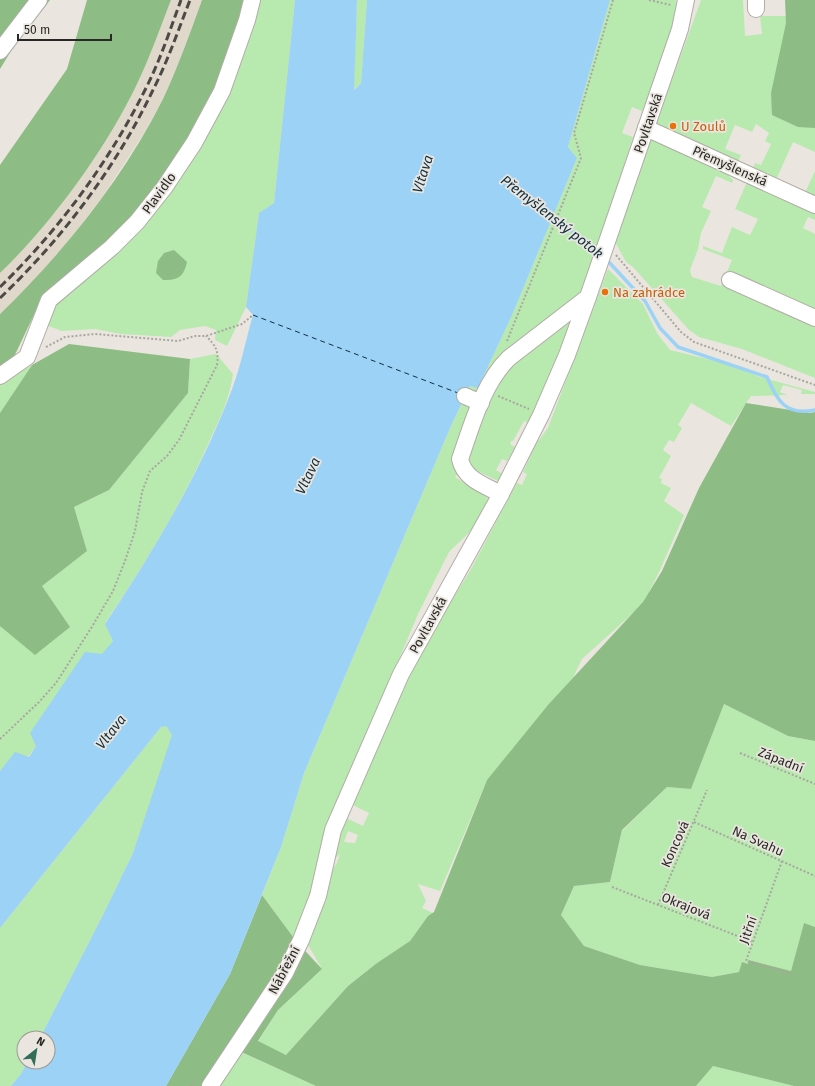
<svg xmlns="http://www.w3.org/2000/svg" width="815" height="1086" font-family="'Fira Sans',sans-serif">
<rect width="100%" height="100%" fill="#eae6df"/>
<polygon fill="#e0d9cb" points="171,0 202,0 178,65 163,99 144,133 103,196 56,257 0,314 0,273 57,208 99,149 136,86"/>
<g fill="#b8e9af" fill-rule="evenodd">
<polygon points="257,0 295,0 274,203 259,213 246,307 227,346 215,340 216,330 205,326 180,330 171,337 121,334 95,329 62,331 43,324 53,301"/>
<polygon points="357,0 367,0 361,83 353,90"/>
<polygon points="610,0 676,0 675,20 664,53 642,111 632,107 622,133 633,137 564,351 532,424 524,421 513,441 511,441 510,444 515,447 507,461 502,459 496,470 504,475 500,482 471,468 459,472 455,477 492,501 483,519 449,552 418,614 364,743 343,786 320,852 311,898 296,941 262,895 281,847 304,773 450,428 471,385 478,388 513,313 577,158 568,147"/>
<polygon points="701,0 743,0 745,36 762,34 760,16 786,16 815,127 815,152 793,142 775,182 752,171 755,163 761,165 771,144 765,141 769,133 756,124 752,132 735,125 725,149 741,155 737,164 655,127"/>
<polygon points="648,137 720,167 733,180 732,183 716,176 702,207 711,211 701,233 698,249 690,270 692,277 721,286 732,260 703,249 703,246 722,253 732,227 750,235 758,219 735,209 748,180 815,210 815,220 808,217 803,228 815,234 815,378 742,349 699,337 689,330 633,267 626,262 614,240"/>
<polygon points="815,171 815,199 804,195"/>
<path d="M 608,269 L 643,304 L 657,333 L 670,350 L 732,365 L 760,377 L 815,392 L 815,394 L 801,394 L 802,390 L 783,385 L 780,392 L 787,395 L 751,396 L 731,426 L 691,403 L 678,425 L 682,428 L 674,442 L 669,440 L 663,450 L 671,456 L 659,478 L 662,479 L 661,483 L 671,488 L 664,501 L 684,515 L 659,572 L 643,604 L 582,659 L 562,700 L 487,780 L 440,891 L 418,884 L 426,901 L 422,908 L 433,913 L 428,916 L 410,941 L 377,963 L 348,986 L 286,1055 L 258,1042 L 278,1010 L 322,969 L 307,943 L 328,876 L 337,863 L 340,854 L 330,863 L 344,817 L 363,826 L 369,813 L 349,803 L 410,667 L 470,571 L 517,483 L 522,485 L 527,474 L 523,472 L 536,444 L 548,428 ZM 348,831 L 358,835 L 355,843 L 344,842 Z"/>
<path d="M 216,354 L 233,374 C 229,401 220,418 209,442 C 181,505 144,566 105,623 L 113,641 L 28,757 L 15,753 L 0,771 L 0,626 L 70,627 L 42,586 L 87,551 L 74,507 L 109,490 L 188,393 L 190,359 Z"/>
<polygon points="32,365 0,413 0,383"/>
<polygon points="724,704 788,736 815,741 815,927 804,923 791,971 749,960 748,964 739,972 712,977 640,965 584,946 561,915 574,886 610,882 622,831 667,787 691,789"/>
<polygon points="166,725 172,735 171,741 133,853 104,913 40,1038 24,1038 24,1062 27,1062 21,1074 11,1086 0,1086 0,928 161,727"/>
<polygon points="236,1050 316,1086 209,1086"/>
<polygon points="713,1066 794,1086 696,1086"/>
</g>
<g fill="#8dbd84">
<polygon points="0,0 50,0 14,46 0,69"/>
<path d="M 87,0 L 171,0 C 160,28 150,57 137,84 C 106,149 52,223 0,273 L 0,165 L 67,69 Z"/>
<path d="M 202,0 L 248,0 L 210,108 L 149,203 L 40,302 L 12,361 L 0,370 L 0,314 C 65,251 122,180 163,99 C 178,67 190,33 202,0 Z"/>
<polygon points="785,0 815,0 815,128 798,127 772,115 771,93 786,23"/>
<path d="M 174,250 L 187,262 C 184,276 178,281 163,280 L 156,273 L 158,261 L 164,253 Z"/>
<polygon points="69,344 190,359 188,393 109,490 74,507 87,551 42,586 70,627 35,655 0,626 0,413 32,365"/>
<polygon points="746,403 810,413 815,412 815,741 788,736 724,704 691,789 667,787 622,830 610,882 574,886 561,915 584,946 640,965 712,977 739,972 742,962 748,964 749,960 791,971 804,923 815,927 815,1086 794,1086 713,1066 696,1086 316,1086 237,1050 209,1086 166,1086 230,974 262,895 296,941 322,969 278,1010 258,1041 286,1055 348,986 377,963 410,941 428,916 434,912 487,780 548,705 643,602 662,571 699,488"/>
</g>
<path fill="#9bd2f6" d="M 295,0 L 357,0 L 354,90 L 361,83 L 367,0 L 610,0 L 568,147 L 577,158 L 513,313 L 478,388 L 470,386 L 450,428 L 304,773 L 281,847 L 230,974 L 166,1086 L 11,1086 L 21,1074 L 27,1062 L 48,1062 L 48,1038 L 40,1038 L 104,913 L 133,853 L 172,735 L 166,726 L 161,727 L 0,928 L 0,771 L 15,752 L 29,757 L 36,746 L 30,733 L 85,652 L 102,654 L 113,641 L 105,624 C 153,552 198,477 229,397 C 240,371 245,342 253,315 L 246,307 L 259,213 L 274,203 Z"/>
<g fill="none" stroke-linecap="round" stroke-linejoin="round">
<g stroke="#9bd2f6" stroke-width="3.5">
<polyline points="549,213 598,253"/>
<path d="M 606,259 L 645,301 L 660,328 L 678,347 L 767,377 C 777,401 786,416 815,410"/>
</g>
<polyline stroke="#103042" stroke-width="1" stroke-dasharray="5 4" stroke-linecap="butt" points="253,315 458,393"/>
<g stroke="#b0ada6" stroke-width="18">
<g id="minor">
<polyline points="756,0 756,9"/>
<polyline points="0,51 39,0"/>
<polyline points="646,128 815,205"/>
<polyline points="730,280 815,318"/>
<polyline points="0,376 27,357 49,300 112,247 137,222 164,188 194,143 222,91 247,20 252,0"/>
<polyline points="465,396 481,403"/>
<path d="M 501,494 C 484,485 464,479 460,459 C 472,425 483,383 509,358 L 588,297"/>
<polyline points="210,1086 285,973 301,940 318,896 333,830 401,674 501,494 541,415 567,355 588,297 680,29 686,0"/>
</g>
</g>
<g stroke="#a9a6a0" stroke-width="2" stroke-dasharray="2 2" stroke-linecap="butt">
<polyline points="649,0 671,5"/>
<polyline points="616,255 681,332 694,342 815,385"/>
<polyline points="507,341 581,158 574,133 613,0"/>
<polyline points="46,347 65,337 95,334 178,341 195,336 206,336 242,324 253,315"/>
<polyline points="498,396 529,409"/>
<path d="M 0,739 L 39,702 L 56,683 L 93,625 L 113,591 L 125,561 L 135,531 L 142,492 L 150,471 L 167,456 L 179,440 L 217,365 C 219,351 216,346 206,336"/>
<polyline points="740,753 815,784"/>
<polyline points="694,822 815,876"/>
<polyline points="782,861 746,961 791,974"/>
<polyline points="612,887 753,942"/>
<polyline points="658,905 707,790"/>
<polyline points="191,1086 197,1079"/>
</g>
<use href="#minor" stroke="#fff" stroke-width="16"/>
<g stroke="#4c4946" stroke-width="3" stroke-dasharray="8 4" stroke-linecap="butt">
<path d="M 0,287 C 58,231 109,162 145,90 C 160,61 170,30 181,0"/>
<path d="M 0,298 C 61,240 115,169 152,92 C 167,63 178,31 190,0"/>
</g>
</g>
<g fill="#e8710a" stroke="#eae6df" stroke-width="1.5">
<circle cx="673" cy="126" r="4"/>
<circle cx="605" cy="292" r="4"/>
</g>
<g text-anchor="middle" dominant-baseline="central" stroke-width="3.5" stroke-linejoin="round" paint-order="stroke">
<g font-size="13" fill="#2a2826" stroke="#eae6df">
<text transform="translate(648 123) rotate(-71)">Povltavská</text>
<text transform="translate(730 166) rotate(24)">Přemyšlenská</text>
<text transform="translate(159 193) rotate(-54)">Plavidlo</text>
<text transform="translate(428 625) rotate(-61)">Povltavská</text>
<text transform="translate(781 760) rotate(22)">Západní</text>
<text transform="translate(758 841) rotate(24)">Na Svahu</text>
<text transform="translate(675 844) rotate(-66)">Koncová</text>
<text transform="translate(686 906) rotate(22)">Okrajová</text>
<text transform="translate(748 930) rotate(-70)">Jitřní</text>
<text transform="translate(284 970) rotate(-62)">Nábřežní</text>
</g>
<g font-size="13" fill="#c56008" stroke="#eae6df" text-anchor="start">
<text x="681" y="126">U Zoulů</text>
<text x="613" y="292">Na zahrádce</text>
</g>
<g font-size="14" font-style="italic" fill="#103042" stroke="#eae6df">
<text transform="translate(423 174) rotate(-72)">Vltava</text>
<text transform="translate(552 217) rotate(38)">Přemyšlenský potok</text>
<text transform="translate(308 476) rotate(-64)">Vltava</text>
<text transform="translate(111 732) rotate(-52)">Vltava</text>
</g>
</g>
<g transform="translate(36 1050) rotate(30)"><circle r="19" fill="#eae6df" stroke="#9d9a95"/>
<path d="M0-3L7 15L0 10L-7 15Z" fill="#326d57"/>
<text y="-6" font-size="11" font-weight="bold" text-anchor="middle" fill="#2a2826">N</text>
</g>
<path d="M18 34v6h93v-6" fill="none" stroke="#2a2826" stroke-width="2"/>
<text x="24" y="34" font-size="12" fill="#2a2826" stroke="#eae6df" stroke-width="3" paint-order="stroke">50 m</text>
</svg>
